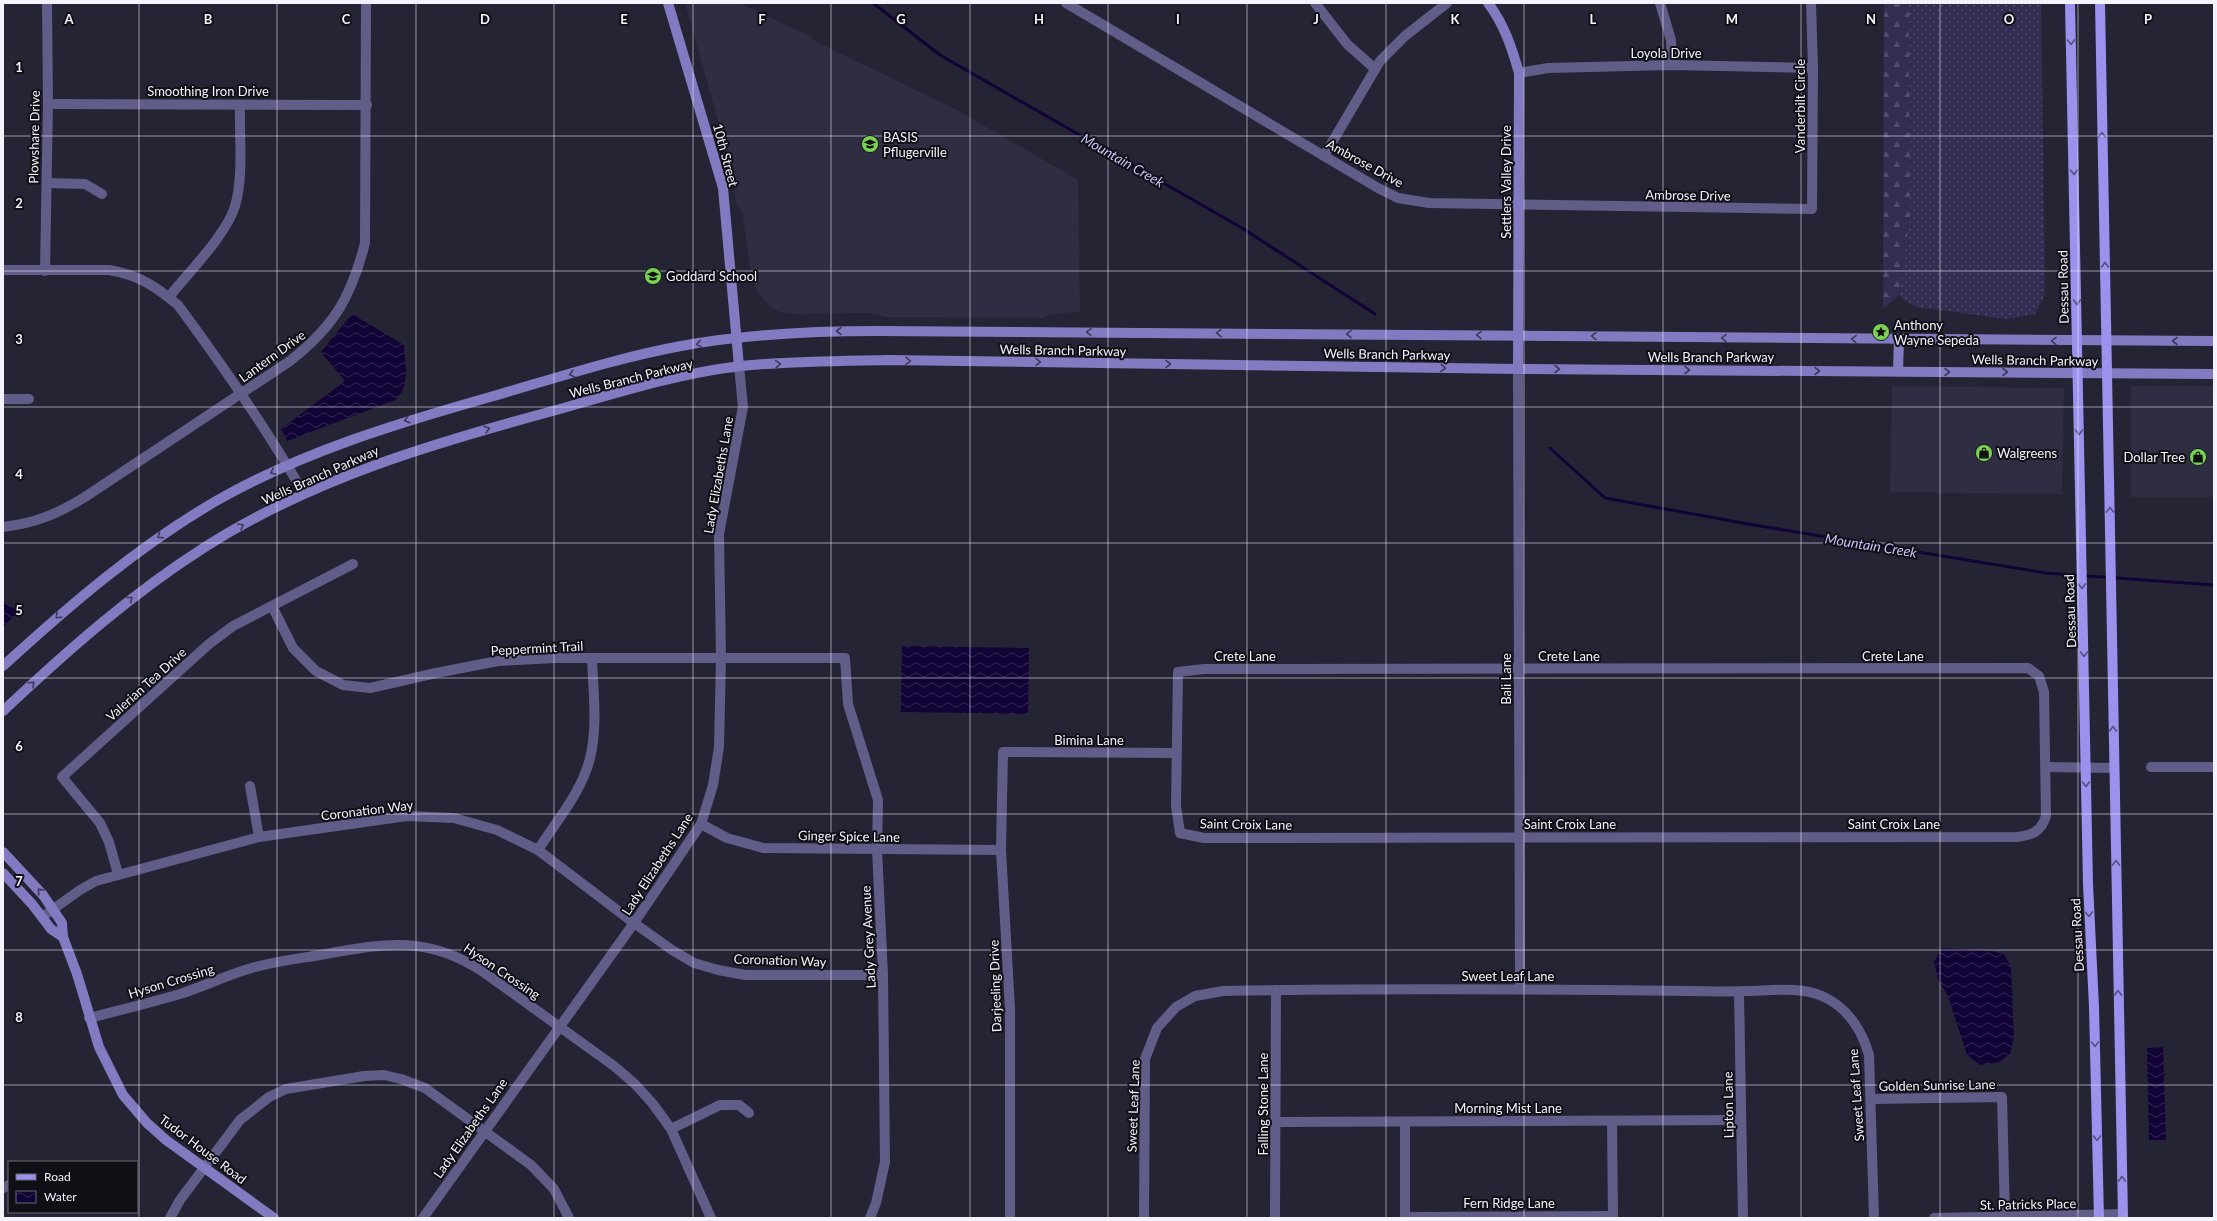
<svg xmlns="http://www.w3.org/2000/svg" width="2217" height="1221" font-family="Lato,sans-serif">
<defs>
<pattern id="grass-dots" width="8" height="8" patternUnits="userSpaceOnUse"><rect width="8" height="8" fill="#322e52"/><path d="M2 2h.1M6 6h.1" fill="none" stroke="#504d6c" stroke-width="1.8" stroke-linecap="round"/></pattern>
<pattern id="forest-firs" width="22" height="20" patternUnits="userSpaceOnUse"><rect width="22" height="20" fill="#322e52"/><path d="M5 1l3.5 6h-7zM16 11l3.5 6h-7z" fill="#504d6c"/></pattern>
<pattern id="water-waves" width="16" height="10" patternUnits="userSpaceOnUse"><rect width="16" height="10" fill="#120337"/><path d="M0 5q4-4 8 0t8 0" fill="none" stroke="#352855"/></pattern>
</defs>
<rect width="100%" height="100%" fill="#252434"/>
<g fill="#2e2d42">
<polygon points="685,3 739,3 810,36 815,41 959,111 1078,180 1080,312 1052,314 1043,318 885,317 870,313 793,314 780,312 770,306 757,291 752,278 742,211 737,205 730,163"/>
<polygon points="1892,386 2064,388 2062,494 1890,492"/>
<rect x="2131" y="386" width="83" height="111"/>
</g>
<polygon fill="url(#grass-dots)" points="1909,3 2041,3 2045,295 2035,314 2006,319 1917,307 1905,301 1899,295 1910,215"/>
<polygon fill="url(#forest-firs)" points="1884,3 1909,3 1910,216 1899,295 1883,309"/>
<g fill="url(#water-waves)">
<path d="M 352,314 L 404,345 C 405,363 411,387 395,400 L 287,441 L 281,429 L 345,381 L 321,352 Z"/>
<polygon points="3,601 14,608 16,614 3,627"/>
<polygon points="902,646 1029,648 1028,714 901,712"/>
<polygon points="1942,948 1991,951 2004,954 2011,967 2014,1036 2010,1054 1999,1062 1980,1065 1967,1055 1948,996 1938,979 1934,962"/>
<polygon points="2163,1047 2166,1140 2149,1140 2147,1048"/>
</g>
<g fill="none" stroke-linecap="round" stroke-linejoin="round">
<g stroke="#120337" stroke-width="3">
<polyline points="873,3 940,55 1242,228 1375,314"/>
<polyline points="1550,448 1605,498 1754,525 2046,573 2214,585"/>
</g>
<g stroke="#615d89" stroke-width="10">
<polyline points="1066,3 1378,188 1398,198 1429,203 1812,209 1813,68 1811,3"/>
<polyline points="1315,3 1347,44 1374,68"/>
<polyline points="1660,3 1671,40 1672,65"/>
<polyline points="1519,73 1548,68 1672,65 1813,68"/>
<polyline points="48,104 367,105"/>
<polyline points="1324,156 1380,61 1405,36 1447,3"/>
<polyline points="47,183 85,184 102,194"/>
<path d="M 3,270 L 109,270 C 139,275 155,286 178,305 C 223,366 267,429 304,494"/>
<polyline points="45,271 48,104 47,3"/>
<path d="M 169,297 C 188,273 227,234 235,206 C 244,176 239,136 240,105"/>
<polyline points="1518,369 1520,988"/>
<polyline points="3,399 29,399"/>
<path d="M 3,527 C 36,523 57,514 85,497 L 290,361 C 334,326 351,298 365,243 L 366,3"/>
<polyline points="272,606 293,648 316,671 343,685 370,688 436,673 498,661 555,658 845,658 848,704 878,800 877,849 883,975 885,1162 876,1203 870,1218"/>
<path d="M 2028,668 L 2039,676 L 2044,692 L 2046,816 C 2041,832 2032,835 2017,837 L 1204,838 L 1180,833 L 1176,806 L 1178,672 L 1204,669 Z"/>
<polyline points="2046,767 2114,768"/>
<polyline points="2151,767 2214,767"/>
<polyline points="250,786 259,837"/>
<polyline points="701,824 727,838 763,848 1001,850"/>
<path d="M 538,850 C 556,821 582,792 590,758 C 598,726 593,690 592,658"/>
<polyline points="118,874 109,842 100,823 62,777 209,644 233,626 353,564"/>
<polyline points="42,917 80,890 96,881 259,837 407,816 454,818 497,830 538,850 634,923 672,950 694,963 718,970 745,975 883,975"/>
<polyline points="1739,992 1743,1218"/>
<path d="M 89,1018 C 120,1010 150,1003 180,994 C 202,987 223,977 245,970 C 269,962 295,959 320,955 C 383,944 425,934 482,971 L 614,1066 L 635,1084 L 653,1104 L 671,1129 L 711,1218"/>
<polyline points="1871,1099 2002,1097 2005,1218"/>
<polyline points="1612,1121 1613,1218"/>
<polyline points="1276,1122 1741,1120"/>
<polyline points="671,1129 720,1105 739,1105 749,1113"/>
<polyline points="3,1188 9,1185"/>
<polyline points="1405,1217 1613,1216"/>
<polyline points="170,1218 180,1200 240,1120 269,1097 286,1089 364,1076 384,1075 401,1079 425,1088 531,1165 554,1189 569,1218"/>
<polyline points="423,1218 634,923 701,824 713,785 719,747 721,658 719,534 743,407 739,366"/>
<polyline points="1010,1218 1010,1009 1001,850 1003,752 1176,753"/>
<path d="M 1144,1218 L 1145,1059 L 1157,1028 L 1176,1007 L 1195,996 L 1223,991 C 1378,988 1534,989 1690,991 C 1708,991 1726,992 1744,991 C 1769,991 1799,986 1822,996 C 1847,1007 1862,1030 1869,1055 L 1874,1218"/>
<polyline points="1275,1218 1276,990"/>
<polyline points="1405,1218 1405,1122"/>
<polyline points="1934,1218 2123,1214"/>
</g>
<g stroke="#827bc1" stroke-width="10">
<polyline points="668,3 723,188 739,366"/>
<path d="M 1488,3 C 1504,24 1512,48 1519,73 L 1518,369"/>
<polyline points="1898,371 1899,339"/>
<path d="M 3,666 C 70,605 137,547 216,501 C 302,452 395,424 490,397 C 553,379 616,358 681,346 C 746,334 811,331 878,331 L 2214,341"/>
<path d="M 3,711 C 67,651 131,594 205,547 C 313,478 437,442 560,409 C 619,392 680,373 741,366 C 790,361 839,361 888,360 L 1518,369 L 2214,374"/>
<polyline points="3,852 43,895 62,923 63,937 77,974 99,1047 123,1095 147,1123 166,1140 274,1218"/>
<polyline points="3,873 32,904 51,929 63,937"/>
</g>
<g stroke="#9b92ed" stroke-width="10">
<polyline points="2070,3 2088,884 2094,1007 2099,1218"/>
<polyline points="2100,3 2123,1218"/>
</g>
</g>
<defs><path id="oneway-chevron" d="M-2-3.5L2.5 0L-2 3.5" fill="none" stroke-width="1.6" stroke-linecap="round" stroke-linejoin="round"/></defs>
<g stroke="#555081">
<use href="#oneway-chevron" transform="translate(2071 42) rotate(89)"/>
<use href="#oneway-chevron" transform="translate(2102 135) rotate(-91)"/>
<use href="#oneway-chevron" transform="translate(2074 172) rotate(89)"/>
<use href="#oneway-chevron" transform="translate(2105 265) rotate(-91)"/>
<use href="#oneway-chevron" transform="translate(2077 302) rotate(89)"/>
<use href="#oneway-chevron" transform="translate(2079 432) rotate(89)"/>
<use href="#oneway-chevron" transform="translate(2110 510) rotate(-90)"/>
<use href="#oneway-chevron" transform="translate(2082 586) rotate(87)"/>
<use href="#oneway-chevron" transform="translate(2084 654) rotate(89)"/>
<use href="#oneway-chevron" transform="translate(2113 729) rotate(-91)"/>
<use href="#oneway-chevron" transform="translate(2086 784) rotate(89)"/>
<use href="#oneway-chevron" transform="translate(2116 863) rotate(-91)"/>
<use href="#oneway-chevron" transform="translate(2089 914) rotate(87)"/>
<use href="#oneway-chevron" transform="translate(2118 993) rotate(-91)"/>
<use href="#oneway-chevron" transform="translate(2095 1044) rotate(89)"/>
<use href="#oneway-chevron" transform="translate(2097 1138) rotate(89)"/>
<use href="#oneway-chevron" transform="translate(2122 1179) rotate(-91)"/>
</g>
<g stroke="#3d3a5a">
<use href="#oneway-chevron" transform="translate(839 331) rotate(180)"/>
<use href="#oneway-chevron" transform="translate(1089 332) rotate(-179)"/>
<use href="#oneway-chevron" transform="translate(1219 333) rotate(-179)"/>
<use href="#oneway-chevron" transform="translate(1349 334) rotate(-179)"/>
<use href="#oneway-chevron" transform="translate(1479 335) rotate(-179)"/>
<use href="#oneway-chevron" transform="translate(1594 336) rotate(-179)"/>
<use href="#oneway-chevron" transform="translate(1724 338) rotate(-179)"/>
<use href="#oneway-chevron" transform="translate(1854 339) rotate(-179)"/>
<use href="#oneway-chevron" transform="translate(2054 341) rotate(-179)"/>
<use href="#oneway-chevron" transform="translate(2175 341) rotate(-180)"/>
<use href="#oneway-chevron" transform="translate(699 344) rotate(171)"/>
<use href="#oneway-chevron" transform="translate(908 361) rotate(1)"/>
<use href="#oneway-chevron" transform="translate(1038 362) rotate(1)"/>
<use href="#oneway-chevron" transform="translate(778 364) rotate(-4)"/>
<use href="#oneway-chevron" transform="translate(1168 364) rotate(1)"/>
<use href="#oneway-chevron" transform="translate(1443 368) rotate(1)"/>
<use href="#oneway-chevron" transform="translate(1557 369)"/>
<use href="#oneway-chevron" transform="translate(1687 370)"/>
<use href="#oneway-chevron" transform="translate(1817 371)"/>
<use href="#oneway-chevron" transform="translate(1947 372)"/>
<use href="#oneway-chevron" transform="translate(2005 372)"/>
<use href="#oneway-chevron" transform="translate(572 374) rotate(165)"/>
<use href="#oneway-chevron" transform="translate(407 420) rotate(164)"/>
<use href="#oneway-chevron" transform="translate(487 429) rotate(-16)"/>
<use href="#oneway-chevron" transform="translate(273 472) rotate(155)"/>
<use href="#oneway-chevron" transform="translate(241 526) rotate(-30)"/>
<use href="#oneway-chevron" transform="translate(160 536) rotate(146)"/>
<use href="#oneway-chevron" transform="translate(130 599) rotate(-38)"/>
<use href="#oneway-chevron" transform="translate(58 616) rotate(137)"/>
<use href="#oneway-chevron" transform="translate(32 684) rotate(-43)"/>
<use href="#oneway-chevron" transform="translate(40 891) rotate(-132)"/>
</g>
<path fill="none" stroke="#f3f2fd" stroke-width="1" stroke-opacity="0.55" d="M 139,3 L 139,1218M 277,3 L 277,1218M 416,3 L 416,1218M 554,3 L 554,1218M 693,3 L 693,1218M 831,3 L 831,1218M 970,3 L 970,1218M 1108,3 L 1108,1218M 1247,3 L 1247,1218M 1386,3 L 1386,1218M 1524,3 L 1524,1218M 1663,3 L 1663,1218M 1801,3 L 1801,1218M 1940,3 L 1940,1218M 2078,3 L 2078,1218M 3,136 L 2214,136M 3,271 L 2214,271M 3,407 L 2214,407M 3,543 L 2214,543M 3,678 L 2214,678M 3,814 L 2214,814M 3,950 L 2214,950M 3,1085 L 2214,1085"/>
<defs>
<g id="school-disc" transform="scale(0.9)"><circle r="9.5" fill="#7bd155" stroke="#0f0f15"/><path d="M0-5L7-2L0 1L-7-2ZM-4 1L0 2.5L4 1V4Q0 6-4 4Z" fill="#111"/></g>
<g id="sight-disc" transform="scale(0.9)"><circle r="9.5" fill="#7bd155" stroke="#0f0f15"/><path d="M0-6L1.8-2.2L6-1.7L2.9 1.2L3.7 5.4L0 3.3L-3.7 5.4L-2.9 1.2L-6-1.7L-1.8-2.2Z" fill="#111"/></g>
<g id="shop-disc" transform="scale(0.9)"><circle r="9.5" fill="#7bd155" stroke="#0f0f15"/><path d="M-5-2.5h2.3a2.7 3.5 0 0 1 5.4 0H5L5.5 6h-11ZM-1.5-2.5h3a1.5 2.3 0 0 0-3 0Z" fill="#111"/></g>
</defs>
<g fill-rule="evenodd">
<use href="#school-disc" x="870" y="144"/>
<use href="#school-disc" x="653" y="276"/>
<use href="#sight-disc" x="1881" y="332"/>
<use href="#shop-disc" x="1984" y="453"/>
<use href="#shop-disc" x="2198" y="457"/>
</g>
<g text-anchor="middle" dominant-baseline="central" stroke-width="4" stroke-linejoin="round" paint-order="stroke">
<g font-size="13" fill="#f3f2fd" stroke="#0f0f15">
<text x="1666" y="53">Loyola Drive</text>
<text x="208" y="91">Smoothing Iron Drive</text>
<text transform="translate(1800 106) rotate(-90)">Vanderbilt Circle</text>
<text transform="translate(34 137) rotate(-89)">Plowshare Drive</text>
<text transform="translate(726 155) rotate(75)">10th Street</text>
<text transform="translate(1365 163) rotate(29)">Ambrose Drive</text>
<text transform="translate(1506 182) rotate(-90)">Settlers Valley Drive</text>
<text transform="translate(1688 195) rotate(1)">Ambrose Drive</text>
<text transform="translate(2063 287) rotate(-91)">Dessau Road</text>
<text transform="translate(1063 350) rotate(1)">Wells Branch Parkway</text>
<text transform="translate(1387 354) rotate(1)">Wells Branch Parkway</text>
<text transform="translate(272 356) rotate(-36)">Lantern Drive</text>
<text x="1711" y="357">Wells Branch Parkway</text>
<text transform="translate(2035 360) rotate(1)">Wells Branch Parkway</text>
<text transform="translate(631 378) rotate(-14)">Wells Branch Parkway</text>
<text transform="translate(320 475) rotate(-24)">Wells Branch Parkway</text>
<text transform="translate(718 475) rotate(-80)">Lady Elizabeths Lane</text>
<text transform="translate(2070 611) rotate(-92)">Dessau Road</text>
<text transform="translate(537 648) rotate(-3)">Peppermint Trail</text>
<text x="1245" y="656">Crete Lane</text>
<text x="1569" y="656">Crete Lane</text>
<text x="1893" y="656">Crete Lane</text>
<text transform="translate(1506 679) rotate(-90)">Bali Lane</text>
<text transform="translate(146 684) rotate(-42)">Valerian Tea Drive</text>
<text x="1089" y="740">Bimina Lane</text>
<text transform="translate(367 810) rotate(-7)">Coronation Way</text>
<text transform="translate(1246 824) rotate(1)">Saint Croix Lane</text>
<text x="1570" y="824">Saint Croix Lane</text>
<text x="1894" y="824">Saint Croix Lane</text>
<text transform="translate(849 836) rotate(1)">Ginger Spice Lane</text>
<text transform="translate(657 864) rotate(-57)">Lady Elizabeths Lane</text>
<text transform="translate(2077 935) rotate(-93)">Dessau Road</text>
<text transform="translate(868 937) rotate(-93)">Lady Grey Avenue</text>
<text transform="translate(780 960) rotate(2)">Coronation Way</text>
<text transform="translate(502 971) rotate(34)">Hyson Crossing</text>
<text x="1508" y="976">Sweet Leaf Lane</text>
<text transform="translate(171 981) rotate(-17)">Hyson Crossing</text>
<text transform="translate(995 986) rotate(-92)">Darjeeling Drive</text>
<text transform="translate(1937 1085) rotate(-1)">Golden Sunrise Lane</text>
<text transform="translate(1856 1095) rotate(-94)">Sweet Leaf Lane</text>
<text transform="translate(1263 1104) rotate(-90)">Falling Stone Lane</text>
<text transform="translate(1728 1105) rotate(-91)">Lipton Lane</text>
<text transform="translate(1133 1106) rotate(-88)">Sweet Leaf Lane</text>
<text x="1508" y="1108">Morning Mist Lane</text>
<text transform="translate(470 1128) rotate(-55)">Lady Elizabeths Lane</text>
<text transform="translate(203 1149) rotate(37)">Tudor House Road</text>
<text x="1509" y="1203">Fern Ridge Lane</text>
<text transform="translate(2028 1204) rotate(-1)">St. Patricks Place</text>
</g>
<g font-size="13" fill="#f3f2fd" stroke="#0f0f15" text-anchor="start">
<text x="883" y="137">BASIS<tspan x="883" dy="15">Pflugerville</tspan></text>
<text x="666" y="276">Goddard School</text>
<text x="1894" y="325">Anthony<tspan x="1894" dy="15">Wayne Sepeda</tspan></text>
<text x="1997" y="453">Walgreens</text>
<text x="2185" y="457" text-anchor="end">Dollar Tree</text>
</g>
<g font-size="14" font-style="italic" fill="#c6c3f8" stroke="#0f0f15">
<text transform="translate(1123 160) rotate(30)">Mountain Creek</text>
<text transform="translate(1871 545) rotate(9)">Mountain Creek</text>
</g>
</g>
<g font-size="13" text-anchor="middle" font-weight="bold" fill="#f3f2fd" stroke="#0f0f15" stroke-width="4" stroke-linejoin="round" paint-order="stroke">
<text x="69" y="24">A</text>
<text x="208" y="24">B</text>
<text x="346" y="24">C</text>
<text x="485" y="24">D</text>
<text x="624" y="24">E</text>
<text x="762" y="24">F</text>
<text x="901" y="24">G</text>
<text x="1039" y="24">H</text>
<text x="1178" y="24">I</text>
<text x="1316" y="24">J</text>
<text x="1455" y="24">K</text>
<text x="1593" y="24">L</text>
<text x="1732" y="24">M</text>
<text x="1871" y="24">N</text>
<text x="2009" y="24">O</text>
<text x="2148" y="24">P</text>
<text x="19" y="72">1</text>
<text x="19" y="208">2</text>
<text x="19" y="344">3</text>
<text x="19" y="479">4</text>
<text x="19" y="615">5</text>
<text x="19" y="751">6</text>
<text x="19" y="886">7</text>
<text x="19" y="1022">8</text>
</g>
<rect width="2217" height="1221" fill="none" stroke="#f3f2fd" stroke-width="8"/>
<rect x="8" y="1161" width="130" height="52" fill="#0f0f15" stroke="#6a6a72"/>
<rect x="16" y="1174" width="20" height="6" fill="#9b92ed" stroke="#6a6a72"/>
<text x="44" y="1181" font-size="12" fill="#f3f2fd">Road</text>
<rect x="16" y="1191" width="20" height="12" fill="url(#water-waves)" stroke="#6a6a72"/>
<text x="44" y="1201" font-size="12" fill="#f3f2fd">Water</text>
</svg>
